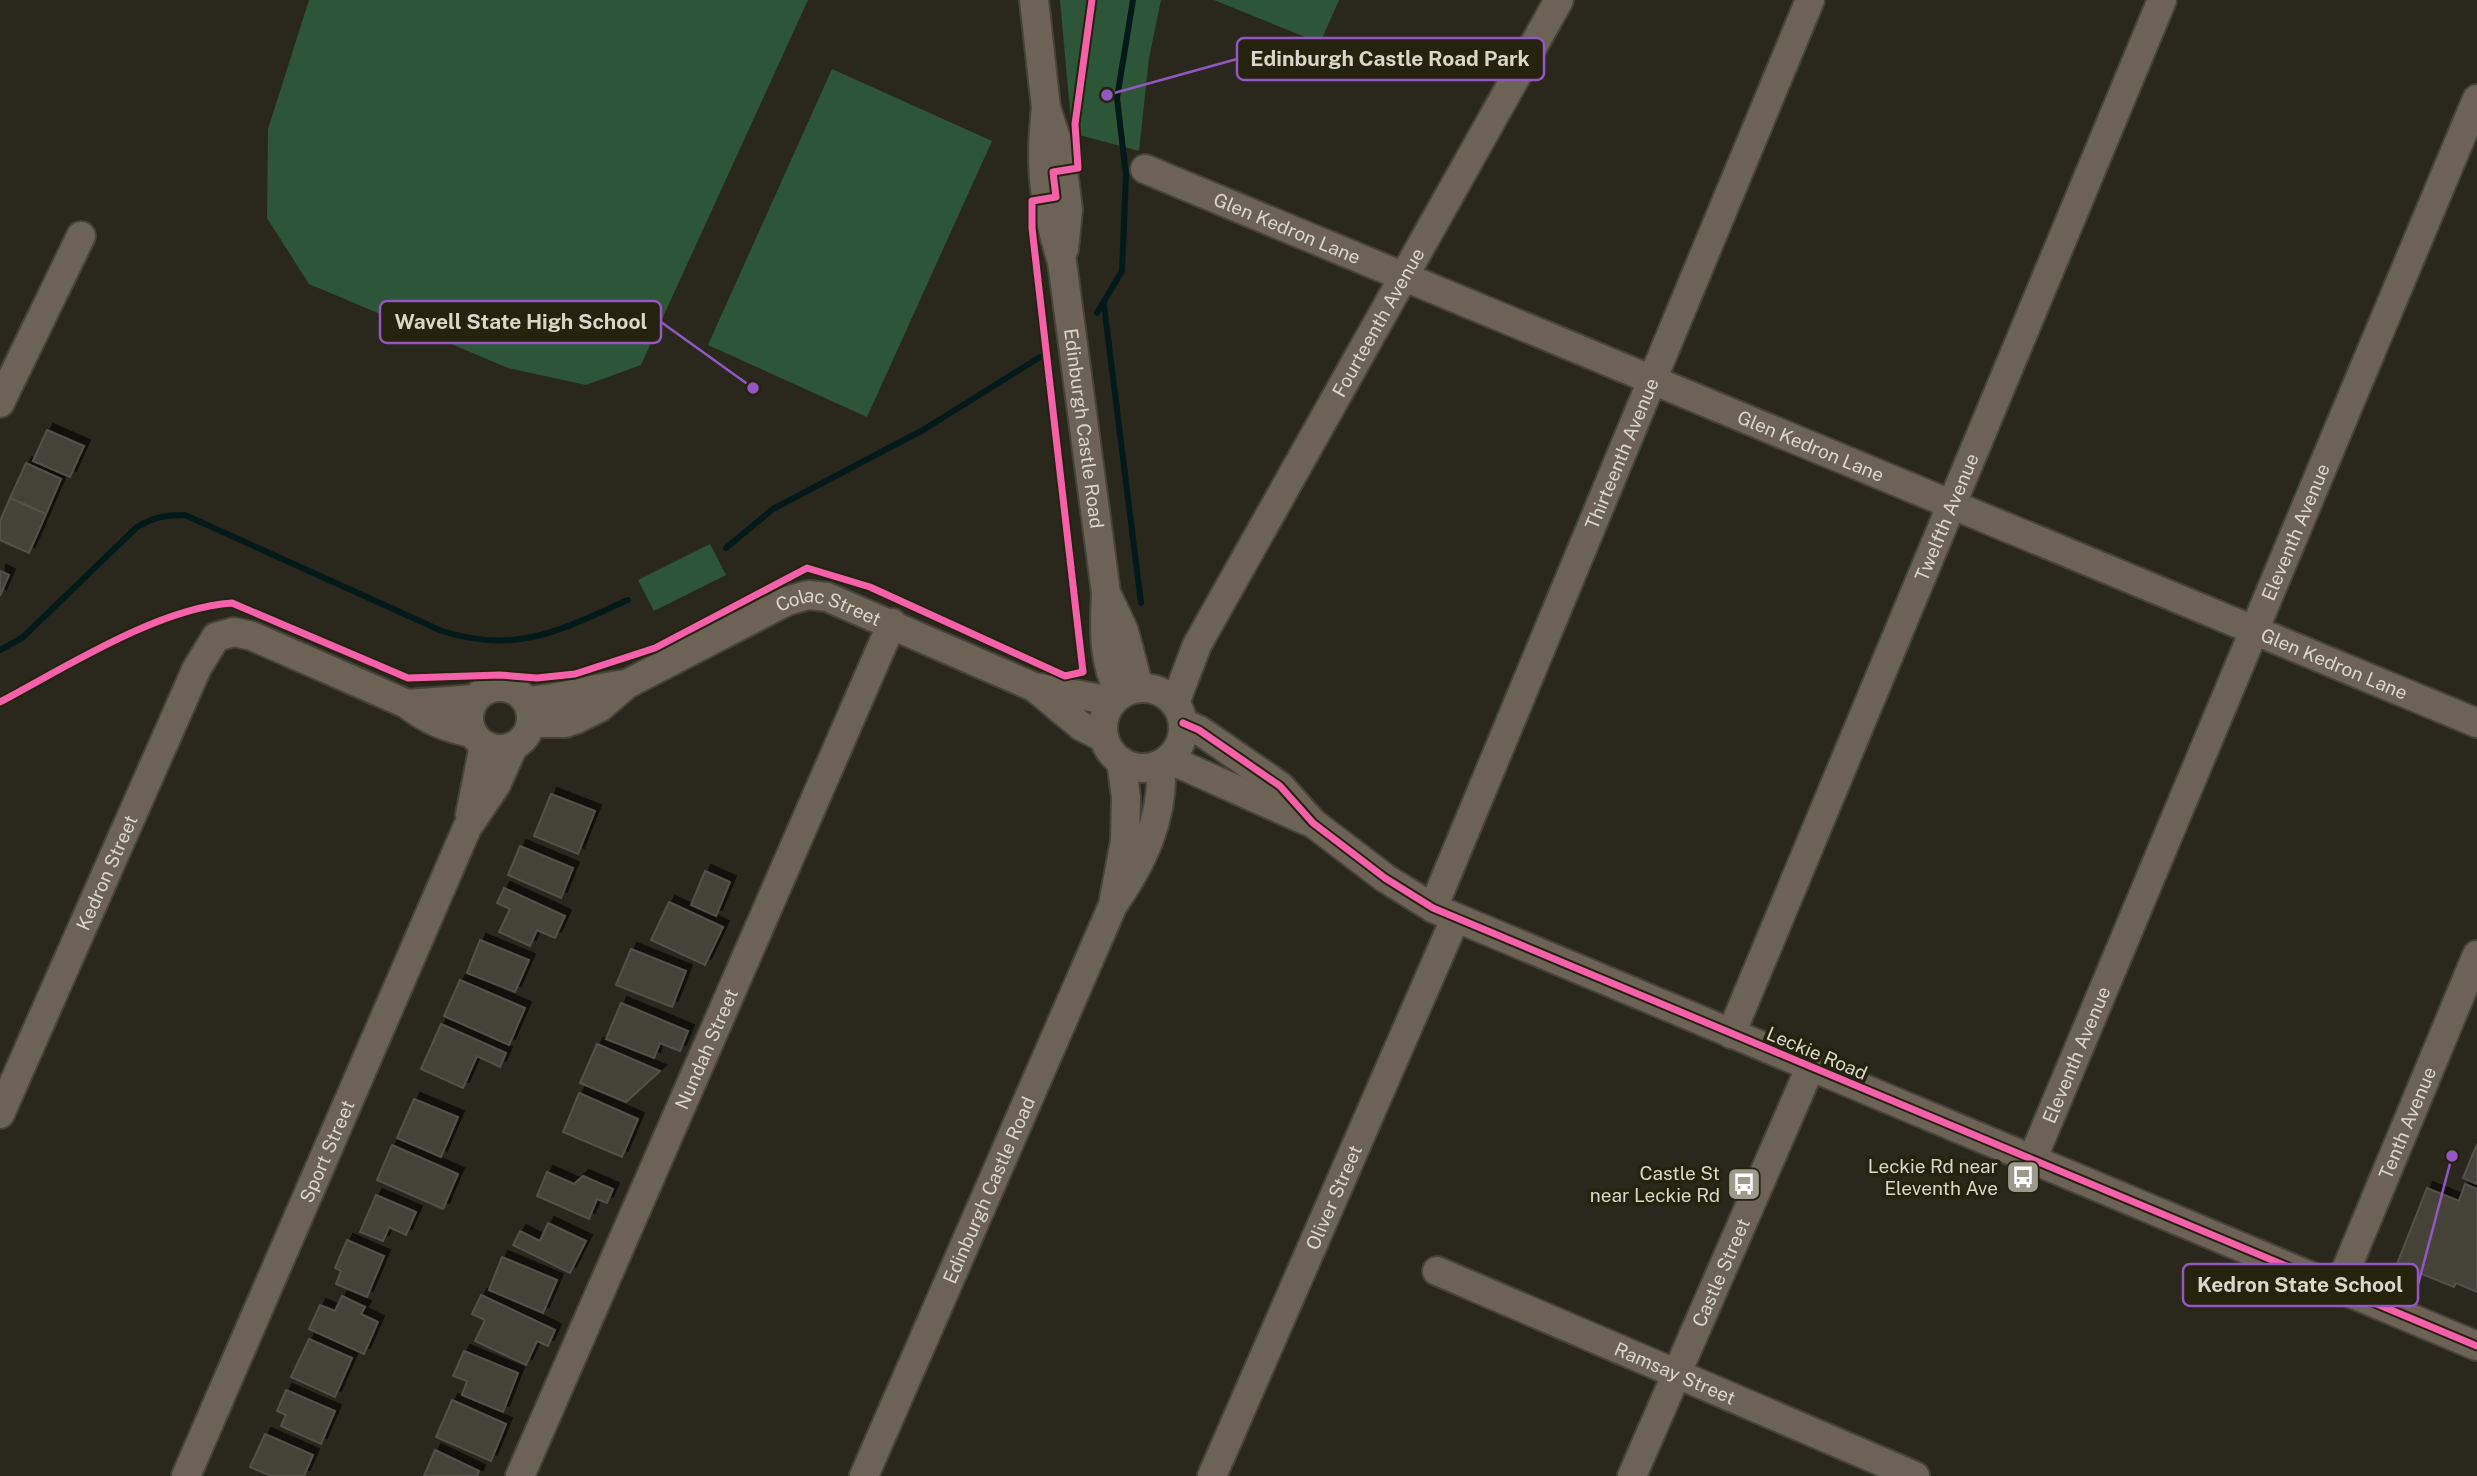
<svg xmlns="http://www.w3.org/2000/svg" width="2477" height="1476" font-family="'Public Sans',sans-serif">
<defs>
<filter id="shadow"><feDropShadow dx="6" dy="-6" stdDeviation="0" flood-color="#0009"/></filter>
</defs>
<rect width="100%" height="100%" fill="#2a281d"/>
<g fill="#2d5537">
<polygon points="309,0 808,0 641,365 586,385 508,368 309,284 267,218 268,129"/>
<polygon points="1060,0 1161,0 1149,58 1139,151 1072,133"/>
<polygon points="1214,0 1339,0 1320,43"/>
<polygon points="832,69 992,141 867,417 708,345"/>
<polygon points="710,544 726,575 654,611 638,580"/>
</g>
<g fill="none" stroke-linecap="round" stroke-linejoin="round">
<g stroke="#04191a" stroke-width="6">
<polyline points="1104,305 1141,603"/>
<polyline points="1097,313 1122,271 1126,175 1117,98 1133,0"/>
<polyline points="726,548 773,509 923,430 1040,357"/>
<path d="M 0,650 L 22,638 L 137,527 C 154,517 166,515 185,515 L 442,631 C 517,655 561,630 628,600"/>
</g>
</g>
<g fill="#444239" stroke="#535148" stroke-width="2" filter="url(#shadow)">
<polygon points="47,430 84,446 70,477 33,461"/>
<polygon points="26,463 61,479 46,514 10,498"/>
<polygon points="10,498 46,514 29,553 0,540 0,521"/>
<polygon points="0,571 9,575 0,596"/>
<polygon points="551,794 595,811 578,854 534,836"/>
<polygon points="520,846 573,868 561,898 508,875"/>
<polygon points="705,871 730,882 716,916 691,905"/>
<polygon points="504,888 565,916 555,938 537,930 530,946 499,932 510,909 497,903"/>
<polygon points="669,902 723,927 705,965 651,940"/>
<polygon points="480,940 529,960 515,992 467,973"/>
<polygon points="631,949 686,971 672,1007 616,985"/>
<polygon points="460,980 525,1008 509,1045 444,1016"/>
<polygon points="621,1003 688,1031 680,1051 660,1043 654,1058 606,1039"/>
<polygon points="441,1024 506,1053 500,1067 477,1056 463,1088 421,1069"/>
<polygon points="597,1044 660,1071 626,1102 580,1083"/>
<polygon points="579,1093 638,1119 622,1157 563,1132"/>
<polygon points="414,1099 458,1117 441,1157 397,1138"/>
<polygon points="2477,1144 2477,1184 2463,1178"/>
<polygon points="392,1145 458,1174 443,1209 377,1180"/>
<polygon points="547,1172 574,1184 583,1176 613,1189 607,1203 597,1199 589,1219 537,1196"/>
<polygon points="2465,1184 2477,1189 2477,1292 2456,1283 2454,1287 2397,1264 2427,1188 2459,1201"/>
<polygon points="376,1195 416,1212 406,1235 389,1227 383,1241 360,1232"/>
<polygon points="548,1223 586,1241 570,1273 513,1245 520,1231 540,1241"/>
<polygon points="347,1240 384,1256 367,1297 336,1284 341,1271 335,1268"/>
<polygon points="502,1257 557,1280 543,1313 489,1290"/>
<polygon points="481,1295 555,1330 548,1346 537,1341 526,1365 475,1341 485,1320 472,1314"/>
<polygon points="342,1296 365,1307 361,1314 378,1322 364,1354 309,1329 320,1305 335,1311"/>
<polygon points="309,1339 352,1358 335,1397 291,1377"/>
<polygon points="464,1351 518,1373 503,1412 462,1395 467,1381 453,1376"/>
<polygon points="286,1390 335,1411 321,1444 281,1426 286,1415 277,1411"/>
<polygon points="452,1400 506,1424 491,1461 436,1437"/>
<polygon points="265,1434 313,1455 304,1476 271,1476 250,1467"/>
<polygon points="435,1450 479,1471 477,1476 424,1476"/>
</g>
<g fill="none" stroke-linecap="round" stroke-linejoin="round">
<g stroke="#45433a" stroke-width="32">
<g id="minor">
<polyline points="1034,0 1046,108 1061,153 1068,210 1064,249"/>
<path id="s1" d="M 1046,108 C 1039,168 1044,204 1062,262 L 1106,593 C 1104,630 1103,662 1120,695"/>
<path id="s2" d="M 1145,169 L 2477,723"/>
<polyline points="0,403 81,236"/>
<polyline points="1109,599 1124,631 1139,688"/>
<circle cx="500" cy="718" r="31"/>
<polyline points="1034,687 1081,726 1104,738"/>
<circle cx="1143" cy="728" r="40"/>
<path d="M 527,701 C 561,699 592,688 627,684"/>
<path id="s3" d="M 1175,703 L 1197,645 L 1559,0"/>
<polyline points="407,704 475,699"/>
<path id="s4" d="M 531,723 L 565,723 L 577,719 L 599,708 L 627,684 L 787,601 L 808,595 L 827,597 L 1034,687 L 1096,698 L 1111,704"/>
<polyline points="1183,723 1199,730 1280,786 1313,823 1385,878 1433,908 2477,1346"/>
<polyline points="1168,759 1307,821"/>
<polyline points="470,815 484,745"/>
<polyline points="1114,899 1125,841 1126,797 1121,761"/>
<path id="s5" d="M 1433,908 L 1810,0"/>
<path id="s6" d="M 1731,1034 L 2162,0"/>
<path id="s7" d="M 0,1114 L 197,668 L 216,637 L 234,632 L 252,636 L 407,704 C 427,720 448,729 473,733"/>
<path id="s8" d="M 2032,1160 L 2477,99"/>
<path id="s9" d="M 1437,1271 L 1915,1476"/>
<path id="s10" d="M 2338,1289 L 2477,955"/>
<path id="s11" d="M 186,1476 L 467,828 L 496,785 L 513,747"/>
<path id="s12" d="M 520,1476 L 892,623"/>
<path id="s13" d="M 864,1476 L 1113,905 C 1143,862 1164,818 1161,764"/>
<path id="s14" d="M 1212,1476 L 1455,919"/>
<path id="s15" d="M 1632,1476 L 1810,1068"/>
</g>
</g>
<use href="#minor" stroke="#6c6255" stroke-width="28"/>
<g stroke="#25220e" stroke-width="11">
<g id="cycleway">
<path d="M 0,702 C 66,667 158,608 232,603 L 408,678 L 500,675 L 537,678 L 575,674 L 655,648 L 807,568 L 870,587 L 1065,676 L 1083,672 L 1032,228 L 1032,201 L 1056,197 L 1053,172 L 1078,168 L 1075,124 L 1092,0"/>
<polyline points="1183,723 1199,730 1280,786 1313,823 1385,878 1433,908 2477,1346"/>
</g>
</g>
<use href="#cycleway" stroke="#f560ab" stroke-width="7"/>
</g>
<defs>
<g id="bus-square" transform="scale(1.75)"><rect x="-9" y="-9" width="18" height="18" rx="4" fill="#9b9a8d" stroke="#25220e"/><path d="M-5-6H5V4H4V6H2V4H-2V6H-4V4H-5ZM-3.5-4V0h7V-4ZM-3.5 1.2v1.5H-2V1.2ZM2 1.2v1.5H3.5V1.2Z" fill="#fff"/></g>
</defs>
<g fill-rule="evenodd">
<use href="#bus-square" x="2023" y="1177"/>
<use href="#bus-square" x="1744" y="1184"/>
</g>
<g text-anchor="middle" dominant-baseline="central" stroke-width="7" stroke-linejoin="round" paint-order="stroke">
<g font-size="19" fill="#d8d7ca" stroke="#25220e">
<text stroke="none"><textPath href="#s2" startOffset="154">Glen Kedron Lane</textPath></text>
<text stroke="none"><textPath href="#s3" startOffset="432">Fourteenth Avenue</textPath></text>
<text stroke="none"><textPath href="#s1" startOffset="324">Edinburgh Castle Road</textPath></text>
<text stroke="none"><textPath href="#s2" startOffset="721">Glen Kedron Lane</textPath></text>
<text stroke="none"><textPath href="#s5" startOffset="492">Thirteenth Avenue</textPath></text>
<text stroke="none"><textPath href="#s6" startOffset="560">Twelfth Avenue</textPath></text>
<text stroke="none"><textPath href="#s8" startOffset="681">Eleventh Avenue</textPath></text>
<text stroke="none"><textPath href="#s4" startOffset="332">Colac Street</textPath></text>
<text stroke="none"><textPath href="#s2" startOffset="1288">Glen Kedron Lane</textPath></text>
<text stroke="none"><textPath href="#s7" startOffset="264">Kedron Street</textPath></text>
<text stroke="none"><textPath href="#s12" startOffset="466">Nundah Street</textPath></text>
<text transform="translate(1817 1053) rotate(23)">Leckie Road</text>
<text stroke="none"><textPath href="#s8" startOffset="114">Eleventh Avenue</textPath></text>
<text stroke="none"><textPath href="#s10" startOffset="180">Tenth Avenue</textPath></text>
<text stroke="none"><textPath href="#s11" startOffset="354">Sport Street</textPath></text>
<text stroke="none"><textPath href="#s13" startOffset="312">Edinburgh Castle Road</textPath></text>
<text stroke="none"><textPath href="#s14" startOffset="304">Oliver Street</textPath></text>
<text stroke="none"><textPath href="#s15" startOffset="222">Castle Street</textPath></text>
<text stroke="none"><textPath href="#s9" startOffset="259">Ramsay Street</textPath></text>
</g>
<g font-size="19" fill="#d8d7ca" stroke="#25220e" text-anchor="end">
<text x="1998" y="1166">Leckie Rd near<tspan x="1998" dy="22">Eleventh Ave</tspan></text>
<text x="1720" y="1173">Castle St<tspan x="1720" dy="22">near Leckie Rd</tspan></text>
</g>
</g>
<path fill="none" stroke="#9257c2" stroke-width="2.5" d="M1107 95L1237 59M753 388L661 322M2452 1156L2418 1285"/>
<g fill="#9257c2" stroke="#25220e" stroke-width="2.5">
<circle cx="1107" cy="95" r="7"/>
<circle cx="753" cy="388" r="7"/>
<circle cx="2452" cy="1156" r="7"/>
</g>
<g fill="#25220e" stroke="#9257c2" stroke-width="2.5">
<rect x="1237" y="38" width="307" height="42" rx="7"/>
<rect x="380" y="301" width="281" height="42" rx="7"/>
<rect x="2183" y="1264" width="235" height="42" rx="7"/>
</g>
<g font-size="21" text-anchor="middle" font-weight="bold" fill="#d8d7ca">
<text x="1390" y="66">Edinburgh Castle Road Park</text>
<text x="521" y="329">Wavell State High School</text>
<text x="2300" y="1292">Kedron State School</text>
</g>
</svg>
